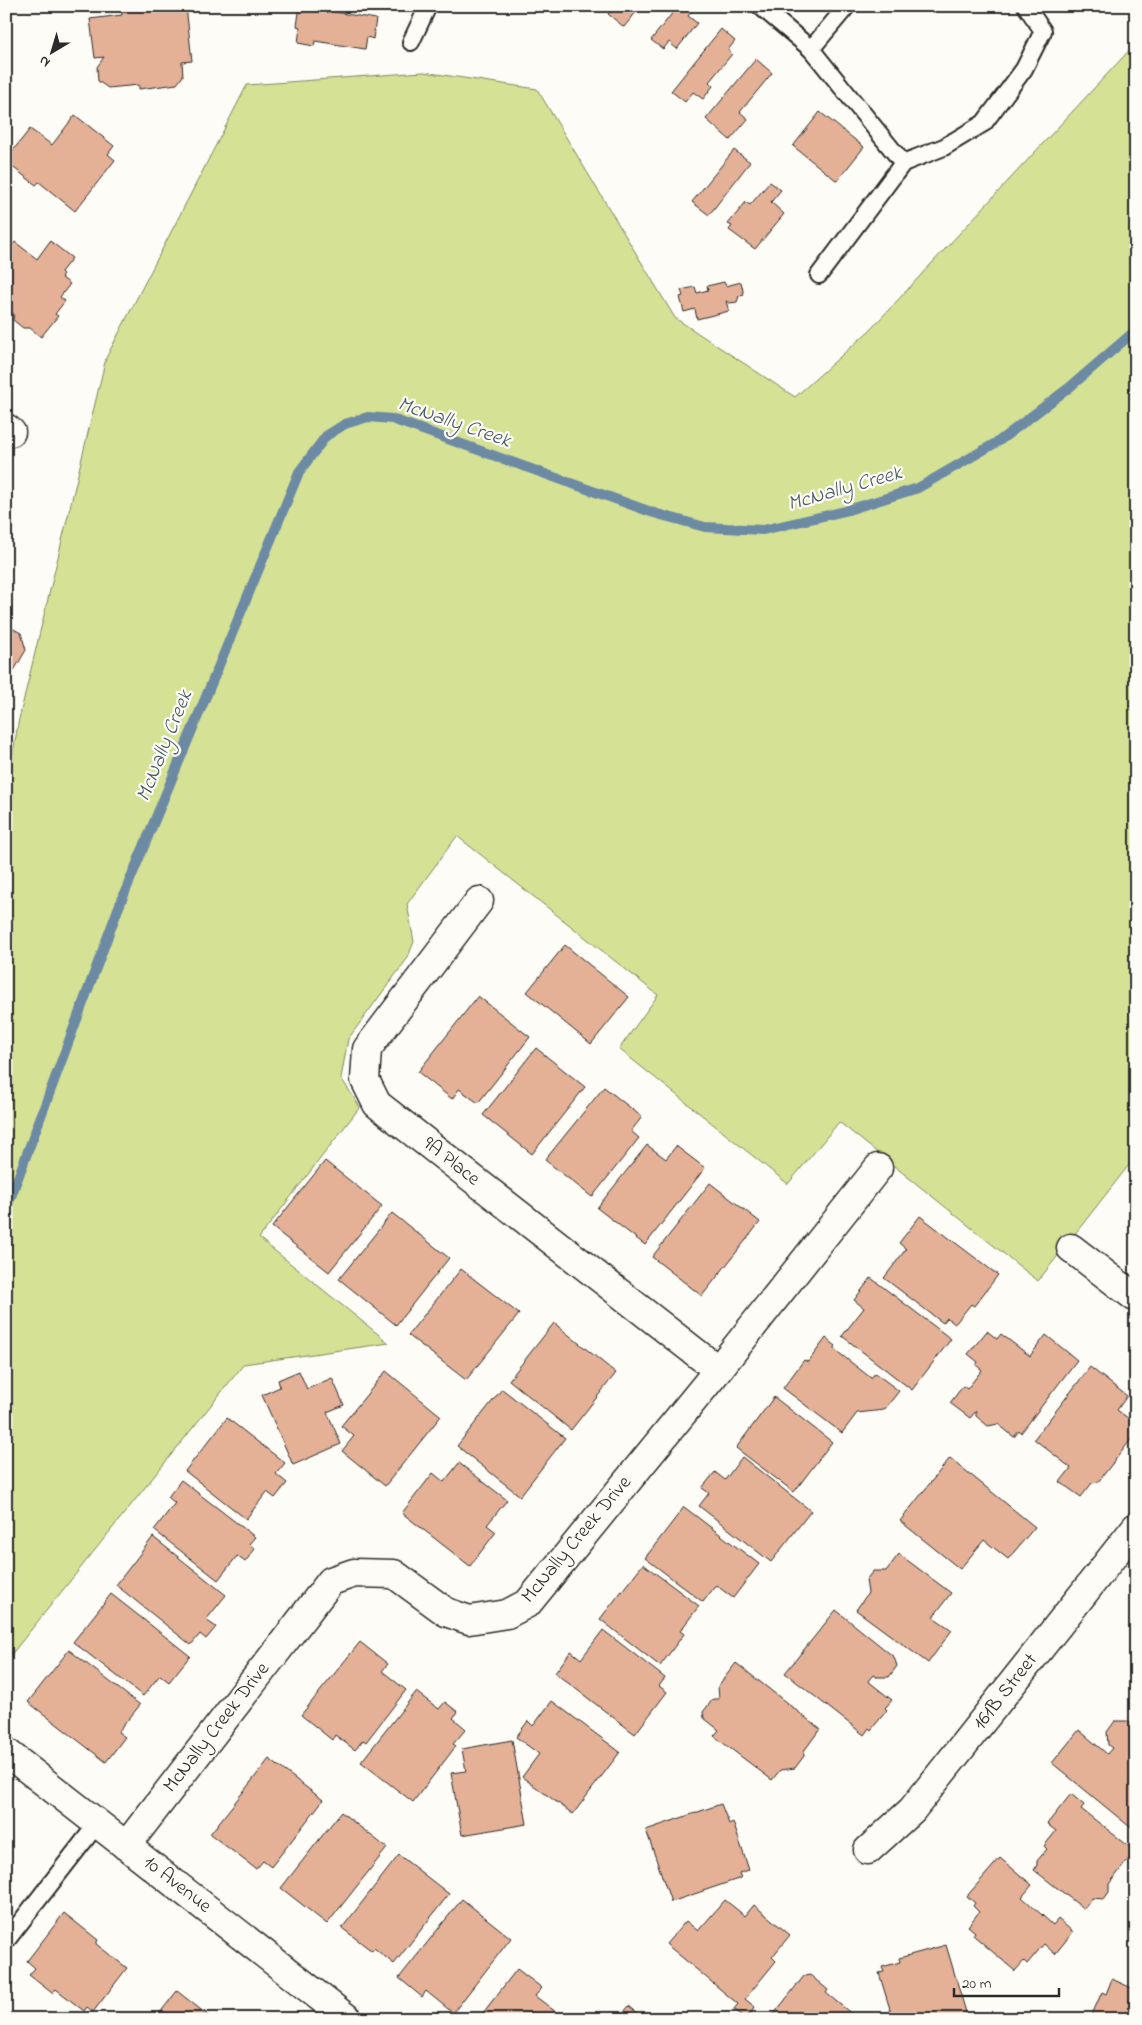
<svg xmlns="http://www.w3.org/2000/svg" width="1142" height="2025" font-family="'Indie Flower',sans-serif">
<rect width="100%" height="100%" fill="#fdfcf7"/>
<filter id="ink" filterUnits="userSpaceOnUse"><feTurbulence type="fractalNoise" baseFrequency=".02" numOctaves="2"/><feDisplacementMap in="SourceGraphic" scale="10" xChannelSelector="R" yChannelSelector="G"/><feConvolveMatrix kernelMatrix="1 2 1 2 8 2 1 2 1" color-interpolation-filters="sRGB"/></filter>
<g filter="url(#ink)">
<polygon fill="#d5e295" stroke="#808660" points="1136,43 1136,1156 1038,1281 839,1122 788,1184 619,1049 658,995 457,836 407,904 414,942 407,959 348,1039 341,1078 360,1107 259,1238 389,1343 244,1364 6,1661 6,791 19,719 106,358 247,85 423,72 537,89 675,318 795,397 870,330"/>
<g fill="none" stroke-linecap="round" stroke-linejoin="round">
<polyline stroke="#6c8aa4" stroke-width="10" points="6,1210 118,909 299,472 326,436 345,424 368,417 392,419 654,513 705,527 763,530 845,511 918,488 999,441 1070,387 1136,330"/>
</g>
<g fill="#e4b197" stroke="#2b2b2b">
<polygon points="136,6 186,6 192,61 182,62 183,76 177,84 139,89 139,85 108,88 98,81 97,67 104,57 95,58 90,19 122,15 121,8"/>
<polygon points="300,6 376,19 373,39 367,37 365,49 315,41 314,46 298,43 300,27 297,26"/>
<polygon points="611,6 641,6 624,27 608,14 613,8"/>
<polygon points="678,6 696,6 688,16 697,23 677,49 669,42 663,49 651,40"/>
<polygon points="721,29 735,41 728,50 732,54 709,82 713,86 703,99 693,92 685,102 671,91"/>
<polygon points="756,59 772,73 740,112 748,119 730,140 706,119"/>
<polygon points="820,112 864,147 837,181 793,146"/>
<polygon points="75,115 114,146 108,154 115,160 75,211 39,182 36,185 6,162 6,159 30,129 52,145"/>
<polygon points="734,150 750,162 709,215 692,202"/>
<polygon points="770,182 781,190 771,202 784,214 755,249 729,230 732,226 728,224 746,202 750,205"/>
<polygon points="50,241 72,258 61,272 63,274 61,277 70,284 60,297 65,301 55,314 58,316 41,337 30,328 23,328 13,320 14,314 11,312 6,317 6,253 15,242 37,259"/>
<polygon points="724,282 726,286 741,282 744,295 739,296 737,302 730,303 726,301 729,311 697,319 695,309 684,312 680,297 683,296 681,290 695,287 697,293 708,290 707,286"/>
<polygon points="6,612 10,627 21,633 26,650 6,684"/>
<polygon points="565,945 629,997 591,1044 527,992"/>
<polygon points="478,996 530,1037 478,1103 459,1089 452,1099 418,1072"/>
<polygon points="536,1048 585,1087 532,1154 483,1115"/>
<polygon points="604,1087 642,1117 631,1131 639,1138 592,1197 545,1160"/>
<polygon points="647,1145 666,1159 676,1146 705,1168 645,1245 597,1208"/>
<polygon points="325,1161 382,1206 329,1272 272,1227"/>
<polygon points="710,1183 760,1222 702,1296 652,1257"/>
<polygon points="392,1213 449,1258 396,1325 339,1279"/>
<polygon points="920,1216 998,1275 974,1306 971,1304 955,1324 947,1318 943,1323 884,1278 906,1249 899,1243"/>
<polygon points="461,1269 519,1314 466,1380 408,1335"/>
<polygon points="871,1278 951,1339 912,1390 842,1336 864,1308 854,1300"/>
<polygon points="554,1323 616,1373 571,1430 509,1380"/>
<polygon points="987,1331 997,1339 1001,1334 1030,1356 1046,1335 1077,1360 1021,1433 1019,1431 1014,1437 998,1424 988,1426 976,1416 976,1411 970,1418 950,1403 963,1386 967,1389 982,1370 976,1365 978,1362 968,1354"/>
<polygon points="826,1338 836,1346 834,1349 871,1378 875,1373 899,1391 884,1410 857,1413 842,1433 783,1388 804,1360 808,1362"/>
<polygon points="1090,1367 1127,1396 1117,1410 1136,1424 1136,1433 1098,1482 1092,1483 1081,1497 1060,1482 1071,1468 1034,1439"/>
<polygon points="299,1371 307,1389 332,1378 344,1405 327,1412 341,1444 293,1465 262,1395 280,1387 278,1380"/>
<polygon points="386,1371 441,1416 385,1486 342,1451 354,1436 341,1426"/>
<polygon points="502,1389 565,1438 520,1496 457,1446"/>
<polygon points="774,1397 832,1442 794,1492 736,1448"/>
<polygon points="227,1418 285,1463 276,1474 287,1483 275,1498 267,1492 246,1519 185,1471"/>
<polygon points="742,1457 811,1511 771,1562 699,1506 709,1493 702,1488 715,1472 725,1480"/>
<polygon points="950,1458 1035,1527 1008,1559 984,1540 960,1569 900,1521"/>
<polygon points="459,1463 507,1500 487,1525 496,1532 470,1566 402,1513 433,1473 444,1482"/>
<polygon points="181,1480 255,1537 249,1544 255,1549 245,1562 237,1556 218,1580 154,1530 175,1503 168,1497"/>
<polygon points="684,1507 759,1564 733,1598 716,1585 703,1602 645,1558"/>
<polygon points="153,1537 226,1595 206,1620 216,1627 206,1639 200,1634 191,1645 116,1585"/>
<polygon points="899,1554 951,1593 933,1617 952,1630 928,1663 856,1610 868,1593 866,1580 873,1571 886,1571"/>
<polygon points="643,1564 699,1606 680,1631 684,1634 660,1666 600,1619"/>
<polygon points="111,1594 190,1656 169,1682 160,1675 143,1696 73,1642"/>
<polygon points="836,1610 894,1657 897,1666 889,1677 876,1677 873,1675 868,1681 892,1700 885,1708 887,1710 871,1730 869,1728 864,1735 785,1673"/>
<polygon points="603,1630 665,1678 659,1686 667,1692 635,1734 555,1673 571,1651 581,1659"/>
<polygon points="360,1642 388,1664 382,1671 406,1690 366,1742 363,1740 355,1750 335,1735 332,1740 301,1715"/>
<polygon points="69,1650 140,1705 118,1732 125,1737 106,1762 28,1702"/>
<polygon points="736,1663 820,1729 804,1751 804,1756 795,1768 780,1770 772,1780 714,1736 719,1730 704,1718 703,1712 713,1699 719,1699 718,1686"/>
<polygon points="416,1692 439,1709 445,1702 458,1712 453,1718 466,1729 453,1744 456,1746 413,1802 361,1762"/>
<polygon points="552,1701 620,1752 573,1814 522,1777 539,1754 516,1737 528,1721 533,1726"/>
<polygon points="1115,1721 1127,1721 1136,1727 1136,1823 1134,1822 1130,1827 1052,1763 1079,1730 1107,1754 1112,1748 1108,1745 1107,1732"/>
<polygon points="512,1740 527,1824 462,1835 451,1773 466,1771 462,1749"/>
<polygon points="269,1759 323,1800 271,1867 263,1861 256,1869 210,1834"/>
<polygon points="1071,1794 1084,1805 1081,1809 1135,1851 1109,1884 1109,1892 1104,1899 1092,1898 1084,1909 1034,1870 1037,1865 1037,1861 1047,1849 1044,1846 1056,1831 1047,1824"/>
<polygon points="721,1804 729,1824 733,1822 749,1870 739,1873 741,1878 671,1902 646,1830"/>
<polygon points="341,1812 387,1848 327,1924 281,1888"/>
<polygon points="399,1855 449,1894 394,1964 374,1948 372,1951 342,1928"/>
<polygon points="1000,1858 1032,1885 1022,1897 1053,1925 1058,1919 1073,1932 1055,1954 1044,1944 1027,1964 1024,1961 1015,1971 973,1935 975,1932 968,1926 979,1912 973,1906 975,1903 967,1896"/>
<polygon points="462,1899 511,1938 453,2013 426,1991 422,1997 399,1978"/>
<polygon points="725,1900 745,1916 754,1905 790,1935 772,1957 776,1961 745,1999 755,2007 746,2019 734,2009 738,2004 666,1944 686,1921 698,1931"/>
<polygon points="64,1913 98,1940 96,1944 127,1968 93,2012 87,2007 84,2011 56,1989 52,1993 29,1975 35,1968 27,1961"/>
<polygon points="946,1945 968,2019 893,2019 879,1973 884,1972 882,1967 900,1962 899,1958"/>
<polygon points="517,1969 542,1988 535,1996 565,2019 479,2018"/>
<polygon points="810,1975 828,1990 826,1993 858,2019 770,2019 804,1976"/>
<polygon points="1112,1979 1136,1990 1136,2019 1090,2019 1102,1992 1106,1994"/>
<polygon points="177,1991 210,2017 208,2019 155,2019"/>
<polygon points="629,2006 645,2019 618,2019"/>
</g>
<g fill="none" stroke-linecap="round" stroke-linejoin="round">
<g stroke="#2b2b2b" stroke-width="20">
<g id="lane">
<polyline points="760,6 811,49 903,163 819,275"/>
<polyline points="411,42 428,6"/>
<polyline points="811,49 847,6"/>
<polyline points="903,163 944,147 984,123 1024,69 1043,31 1026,6"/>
<polyline points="6,1941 97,1824"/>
</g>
</g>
<g stroke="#2b2b2b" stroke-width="31">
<g id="street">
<polyline points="6,428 11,432"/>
<polyline points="479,901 367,1049 365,1080 377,1104 718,1370"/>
<polyline points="1071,1248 1136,1298"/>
<polyline points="126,1846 331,1581 354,1573 394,1574 446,1612 469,1620 507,1614 528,1603 718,1370 878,1168"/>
<polyline points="868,1850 912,1810 1136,1527"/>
</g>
</g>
<g stroke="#2b2b2b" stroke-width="31">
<polyline id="secondary" points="6,1752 348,2019"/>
</g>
<use href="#lane" stroke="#fdfcf7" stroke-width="16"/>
<use href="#street" stroke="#fdfcf7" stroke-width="28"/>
<use href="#secondary" stroke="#fdfcf7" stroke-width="28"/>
</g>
</g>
<g text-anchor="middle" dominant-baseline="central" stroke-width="4.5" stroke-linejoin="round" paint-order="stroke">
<g font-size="20" fill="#2b2b2b" stroke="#fdfcf7">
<text transform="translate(451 1162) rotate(38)">9A Place</text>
<text transform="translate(577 1540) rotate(-50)">McNally Creek Drive</text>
<text transform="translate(1006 1692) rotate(-52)">161B Street</text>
<text transform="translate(217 1728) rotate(-52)">McNally Creek Drive</text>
<text transform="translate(177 1885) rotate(38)">10 Avenue</text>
</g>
<g font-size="21" font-style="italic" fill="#4b5b67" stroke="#fdfcf7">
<text transform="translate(454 423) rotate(19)">McNally Creek</text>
<text transform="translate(845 489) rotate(-16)">McNally Creek</text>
<text transform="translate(165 746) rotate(-68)">McNally Creek</text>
</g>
</g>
<rect width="1142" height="2025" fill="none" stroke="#fdfcf7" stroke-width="25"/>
<rect x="12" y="12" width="1117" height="2000" fill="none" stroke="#2b2b2b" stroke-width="2" filter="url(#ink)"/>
<g transform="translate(52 52) rotate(218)" stroke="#fdfcf7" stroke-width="4" paint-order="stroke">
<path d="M0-4L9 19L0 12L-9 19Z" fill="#2b2b2b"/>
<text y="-8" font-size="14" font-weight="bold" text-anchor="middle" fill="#2b2b2b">N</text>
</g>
<path d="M954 1988v8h105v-8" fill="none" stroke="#2b2b2b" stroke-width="2.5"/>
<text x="962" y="1988" font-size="15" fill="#2b2b2b" stroke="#fdfcf7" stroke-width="4" paint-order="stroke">20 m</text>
</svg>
